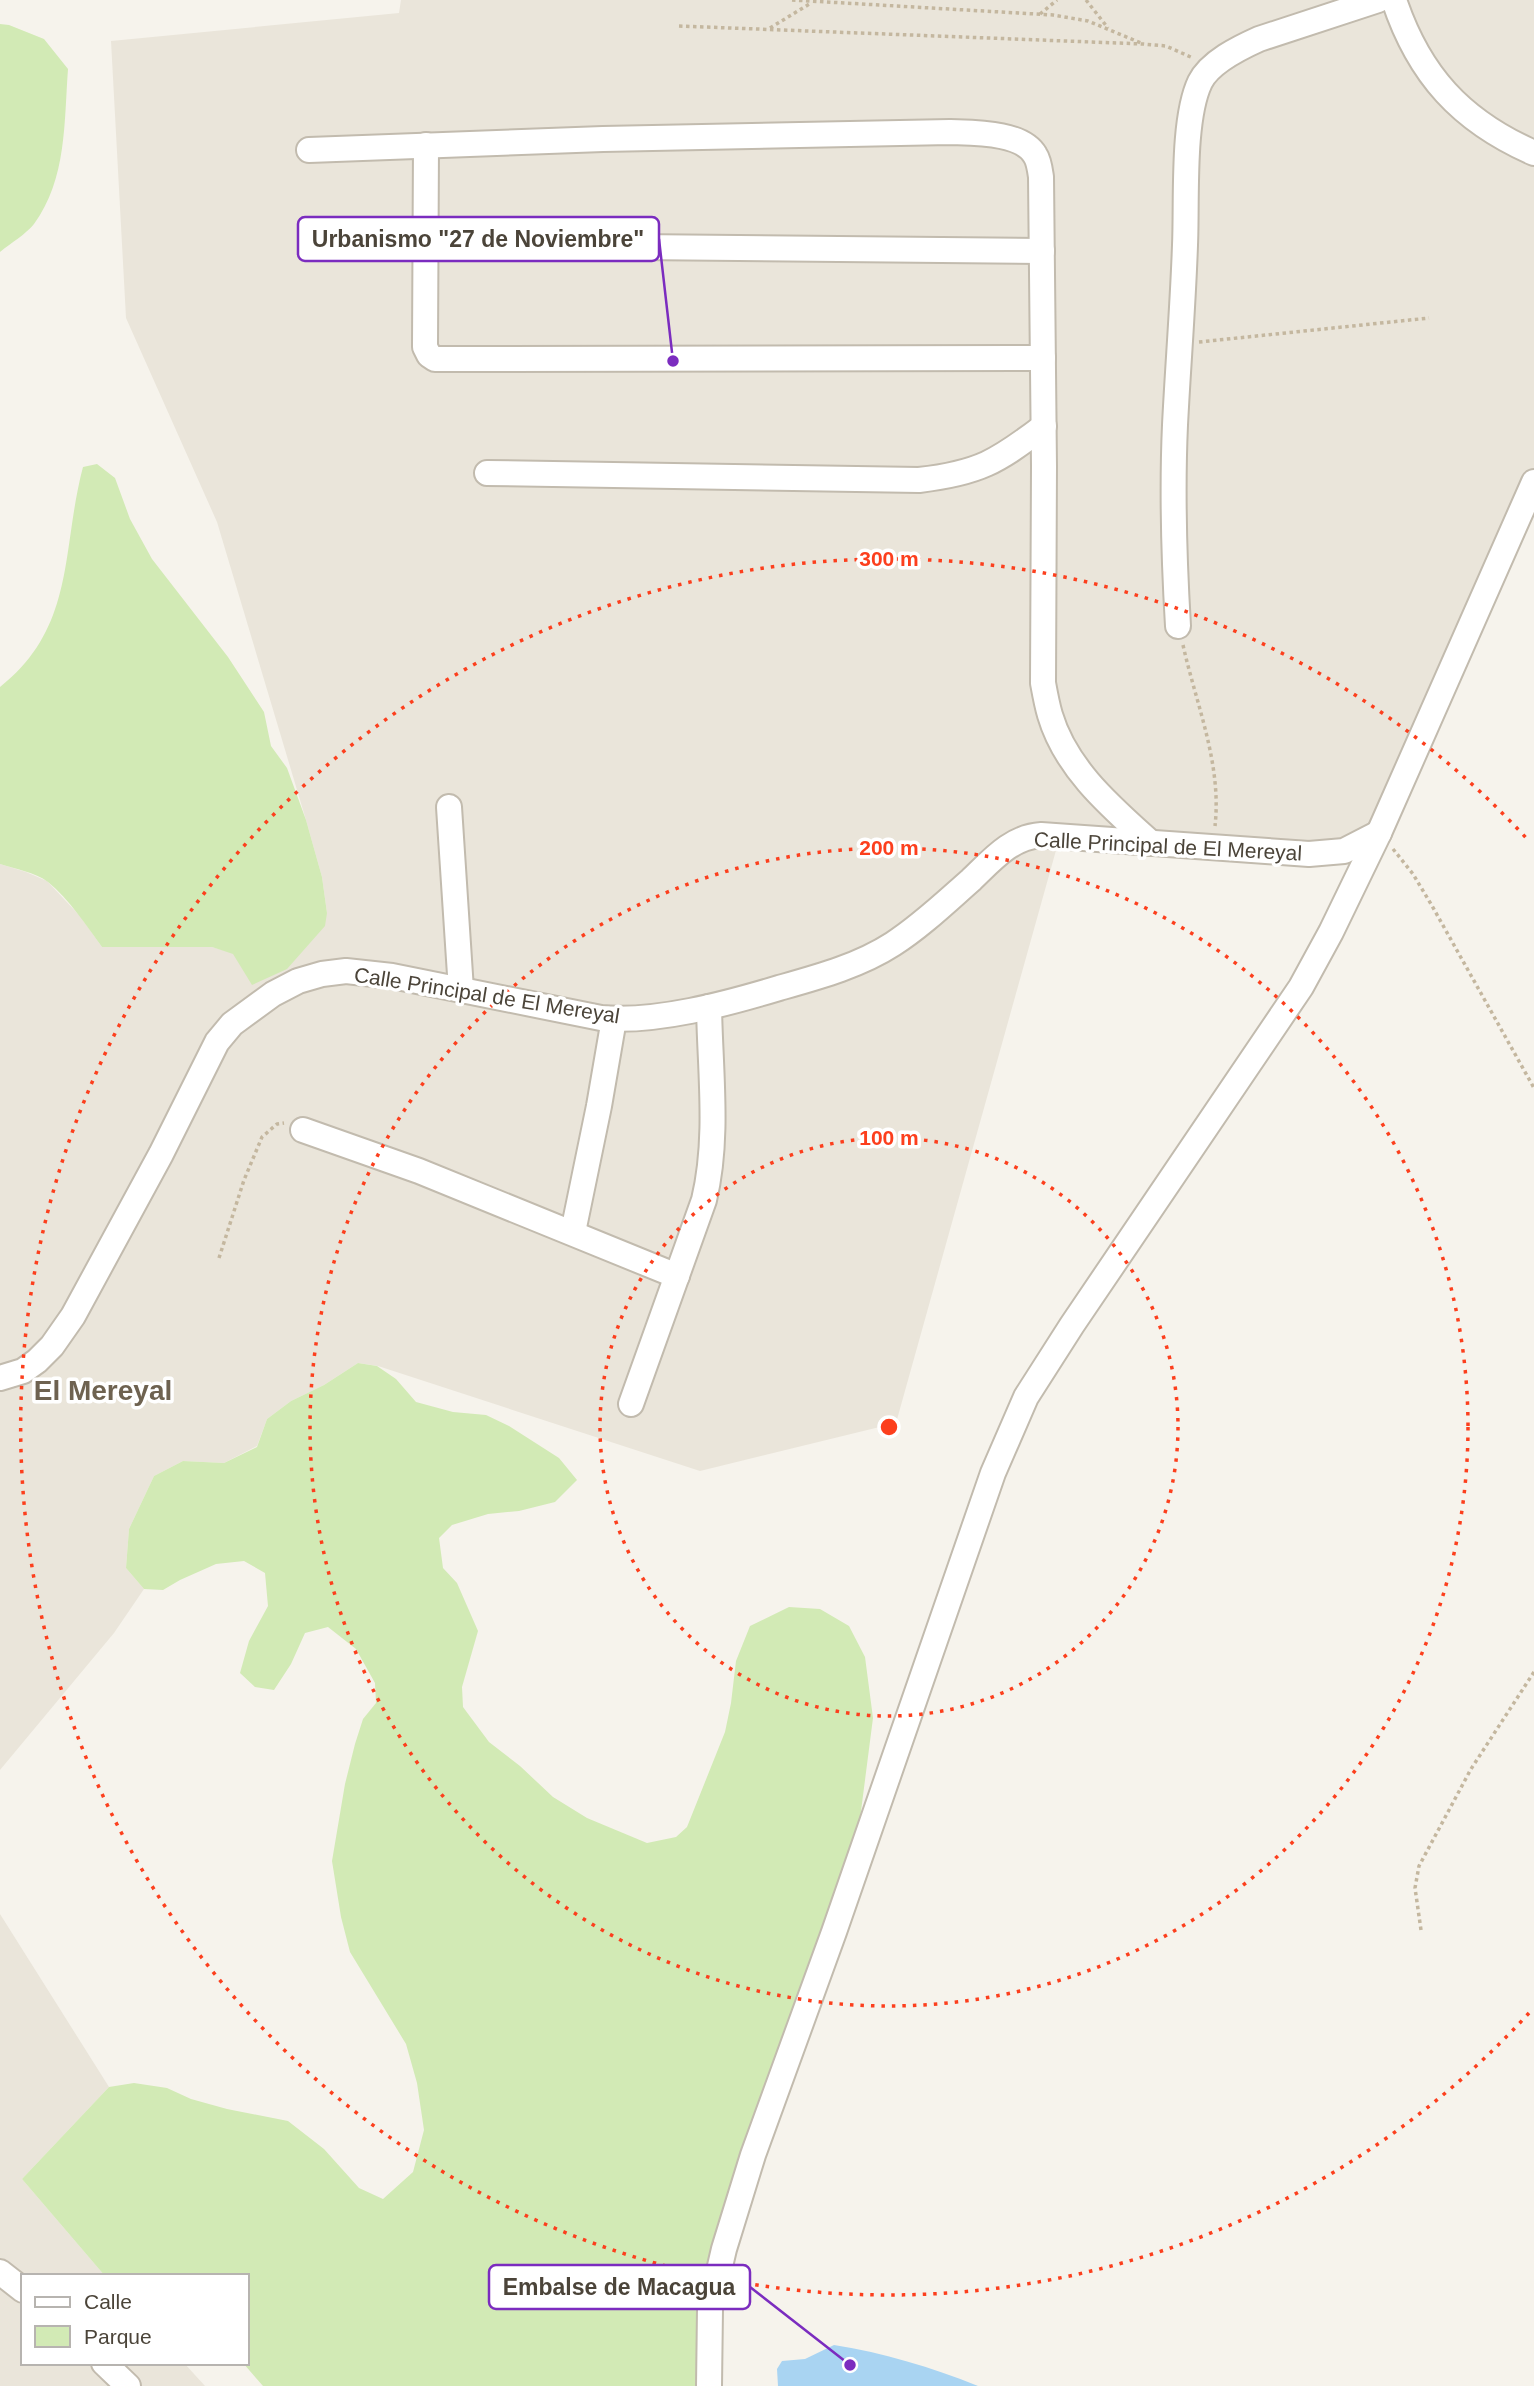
<svg xmlns="http://www.w3.org/2000/svg" width="1534" height="2386" font-family="Helvetica,sans-serif">
<rect width="100%" height="100%" fill="#f6f3ec"/>
<g fill="#eae5da">
<polygon points="401,0 1534,0 1534,482 1361,844 1060,836 896,1423 700,1471 378,1366 358,1363 324,1385 291,1401 267,1419 257,1446 224,1463 183,1461 154,1476 129,1529 126,1568 144,1589 114,1633 0,1770 0,864 26,872 47,881 80,916 102,947 212,947 233,953 327,913 322,877 306,820 217,522 126,318 111,41 399,13"/>
<polygon points="0,1914 109,2087 22,2179 105,2276 23,2276 23,2363 184,2363 205,2386 0,2386"/>
</g>
<g fill="#d2eab5">
<path d="M 0,24 L 9,25 L 44,39 L 68,69 C 64,122 67,179 34,224 C 26,234 11,243 0,252 Z"/>
<path d="M 97,464 L 115,478 L 130,519 L 152,559 L 228,657 L 264,712 L 271,746 L 287,768 L 306,820 L 322,877 L 327,913 L 325,926 L 287,969 L 252,985 L 233,954 L 212,947 L 102,947 C 86,925 69,899 48,882 C 35,872 15,869 0,864 L 0,687 C 76,627 61,550 83,467 Z"/>
<polygon points="358,1363 377,1366 396,1379 416,1402 453,1412 486,1415 509,1426 559,1458 577,1480 555,1502 519,1511 488,1514 452,1525 439,1538 443,1568 457,1583 478,1631 462,1687 463,1707 489,1742 520,1766 553,1797 587,1818 647,1843 676,1837 687,1827 725,1732 731,1703 736,1661 750,1626 789,1607 820,1609 849,1626 865,1657 873,1718 852,1881 724,2249 709,2386 263,2386 243,2363 247,2363 247,2276 105,2276 22,2179 109,2087 134,2083 167,2088 191,2099 227,2109 288,2121 324,2149 359,2188 383,2199 413,2172 424,2130 417,2083 406,2044 350,1952 341,1917 332,1861 345,1784 355,1744 363,1719 376,1703 375,1683 356,1649 328,1627 305,1633 291,1664 274,1690 255,1687 240,1673 249,1641 268,1606 265,1573 244,1561 216,1564 180,1580 163,1590 144,1589 126,1568 129,1529 154,1476 183,1461 224,1463 257,1447 267,1419 291,1401 324,1385"/>
</g>
<path fill="#a9d4f2" d="M 834,2345 C 884,2353 931,2367 978,2386 L 778,2386 L 777,2369 L 782,2361 L 805,2359 Z"/>
<g fill="none" stroke-linecap="round" stroke-linejoin="round">
<g stroke="#c2bbae" stroke-width="28">
<g id="minor">
<path d="M 1394,0 C 1419,75 1461,121 1534,153"/>
<polyline points="426,145 425,347 429,355 435,359 1043,358"/>
<path d="M 309,150 L 603,139 L 950,132 C 974,133 1022,132 1035,155 C 1039,161 1040,170 1041,177 L 1044,466 L 1043,683 C 1045,694 1047,705 1050,715 C 1066,769 1111,807 1151,843"/>
<polyline points="425,245 1042,251"/>
<path d="M 487,473 L 919,480 C 979,473 997,462 1044,426"/>
<path d="M 1178,626 C 1174,559 1172,492 1175,425 C 1178,365 1183,305 1185,245 C 1187,201 1182,120 1200,82 C 1210,62 1239,48 1259,39 L 1378,0"/>
<polyline points="449,807 461,990"/>
<polyline points="303,1130 419,1171 677,1276"/>
<polyline points="573,1232 599,1106 614,1019"/>
<path d="M 0,1378 L 23,1371 L 37,1361 L 52,1346 L 73,1316 L 161,1154 L 217,1042 L 232,1024 L 273,994 L 298,981 L 322,974 L 346,971 L 392,976 L 601,1018 C 656,1023 726,1004 779,988 C 818,977 859,966 893,944 C 921,926 946,902 971,880 C 992,860 1011,837 1041,835 L 1309,854 L 1344,851 L 1379,833"/>
<path d="M 631,1404 L 704,1200 C 719,1138 710,1070 709,1007"/>
<polyline points="0,2272 23,2290"/>
<polyline points="104,2363 128,2386"/>
<polyline points="709,2386 710,2309 724,2249 753,2155 834,1932 993,1473 1026,1397 1072,1325 1301,987 1331,932 1379,833 1534,482"/>
</g>
</g>
<g stroke="#c4b79f" stroke-width="3.5" stroke-dasharray="3.5 3.5" stroke-linecap="butt">
<polyline points="792,0 1053,15 1088,21 1141,43"/>
<polyline points="1086,0 1108,28"/>
<polyline points="1040,14 1057,0"/>
<polyline points="679,26 1143,44 1166,46 1193,58"/>
<polyline points="770,28 811,3"/>
<polyline points="1199,342 1429,318"/>
<path d="M 1183,645 C 1196,704 1222,764 1215,826"/>
<polyline points="1393,849 1413,874 1431,904 1534,1088"/>
<polyline points="219,1258 244,1180 262,1137 277,1124 284,1123"/>
<polyline points="1421,1930 1415,1888 1419,1866 1471,1769 1534,1672"/>
</g>
<use href="#minor" stroke="#fff" stroke-width="24"/>
</g>
<g fill="none" stroke="#fc3f1d" stroke-width="3.5" stroke-dasharray="3.5 7">
<circle cx="889" cy="1427" r="289"/>
<circle cx="889" cy="1427" r="579"/>
<path d="M1529 2013A868 868 0 1 1 1529 841"/>
</g>
<g text-anchor="middle" dominant-baseline="central" stroke-width="7" stroke-linejoin="round" paint-order="stroke">
<g font-size="21" fill="#4b4439" stroke="#fff">
<text transform="translate(1168 846) rotate(3)">Calle Principal de El Mereyal</text>
<text transform="translate(487 995) rotate(9)">Calle Principal de El Mereyal</text>
</g>
<g font-size="28" font-weight="bold" fill="#6e6250" stroke="#fff">
<text x="103" y="1390">El Mereyal</text>
</g>
</g>
<circle cx="889" cy="1427" r="10" fill="#fc3f1d" stroke="#fff" stroke-width="3.5"/>
<g font-size="21" text-anchor="middle" font-weight="bold" fill="#fc3f1d" stroke="#fff" stroke-width="7" stroke-linejoin="round" paint-order="stroke">
<text x="889" y="566">300 m</text>
<text x="889" y="855">200 m</text>
<text x="889" y="1145">100 m</text>
</g>
<path fill="none" stroke="#7b2cbf" stroke-width="2.5" d="M673 361L659 239M850 2365L750 2287"/>
<g fill="#7b2cbf" stroke="#fff" stroke-width="2.5">
<circle cx="673" cy="361" r="7"/>
<circle cx="850" cy="2365" r="7"/>
</g>
<g fill="#fff" stroke="#7b2cbf" stroke-width="2.5">
<rect x="298" y="217" width="361" height="44" rx="7"/>
<rect x="489" y="2265" width="261" height="44" rx="7"/>
</g>
<g font-size="23" text-anchor="middle" font-weight="bold" fill="#4b4439">
<text x="478" y="247">Urbanismo "27 de Noviembre"</text>
<text x="619" y="2295">Embalse de Macagua</text>
</g>
<rect x="21" y="2274" width="228" height="91" fill="#ffffff" stroke="#b7b4b0" stroke-width="2"/>
<rect x="35" y="2297" width="35" height="10" fill="#ffffff" stroke="#b7b4b0" stroke-width="2"/>
<text x="84" y="2309" font-size="21" fill="#4b4439">Calle</text>
<rect x="35" y="2326" width="35" height="21" fill="#d2eab5" stroke="#b7b4b0" stroke-width="2"/>
<text x="84" y="2344" font-size="21" fill="#4b4439">Parque</text>
</svg>
